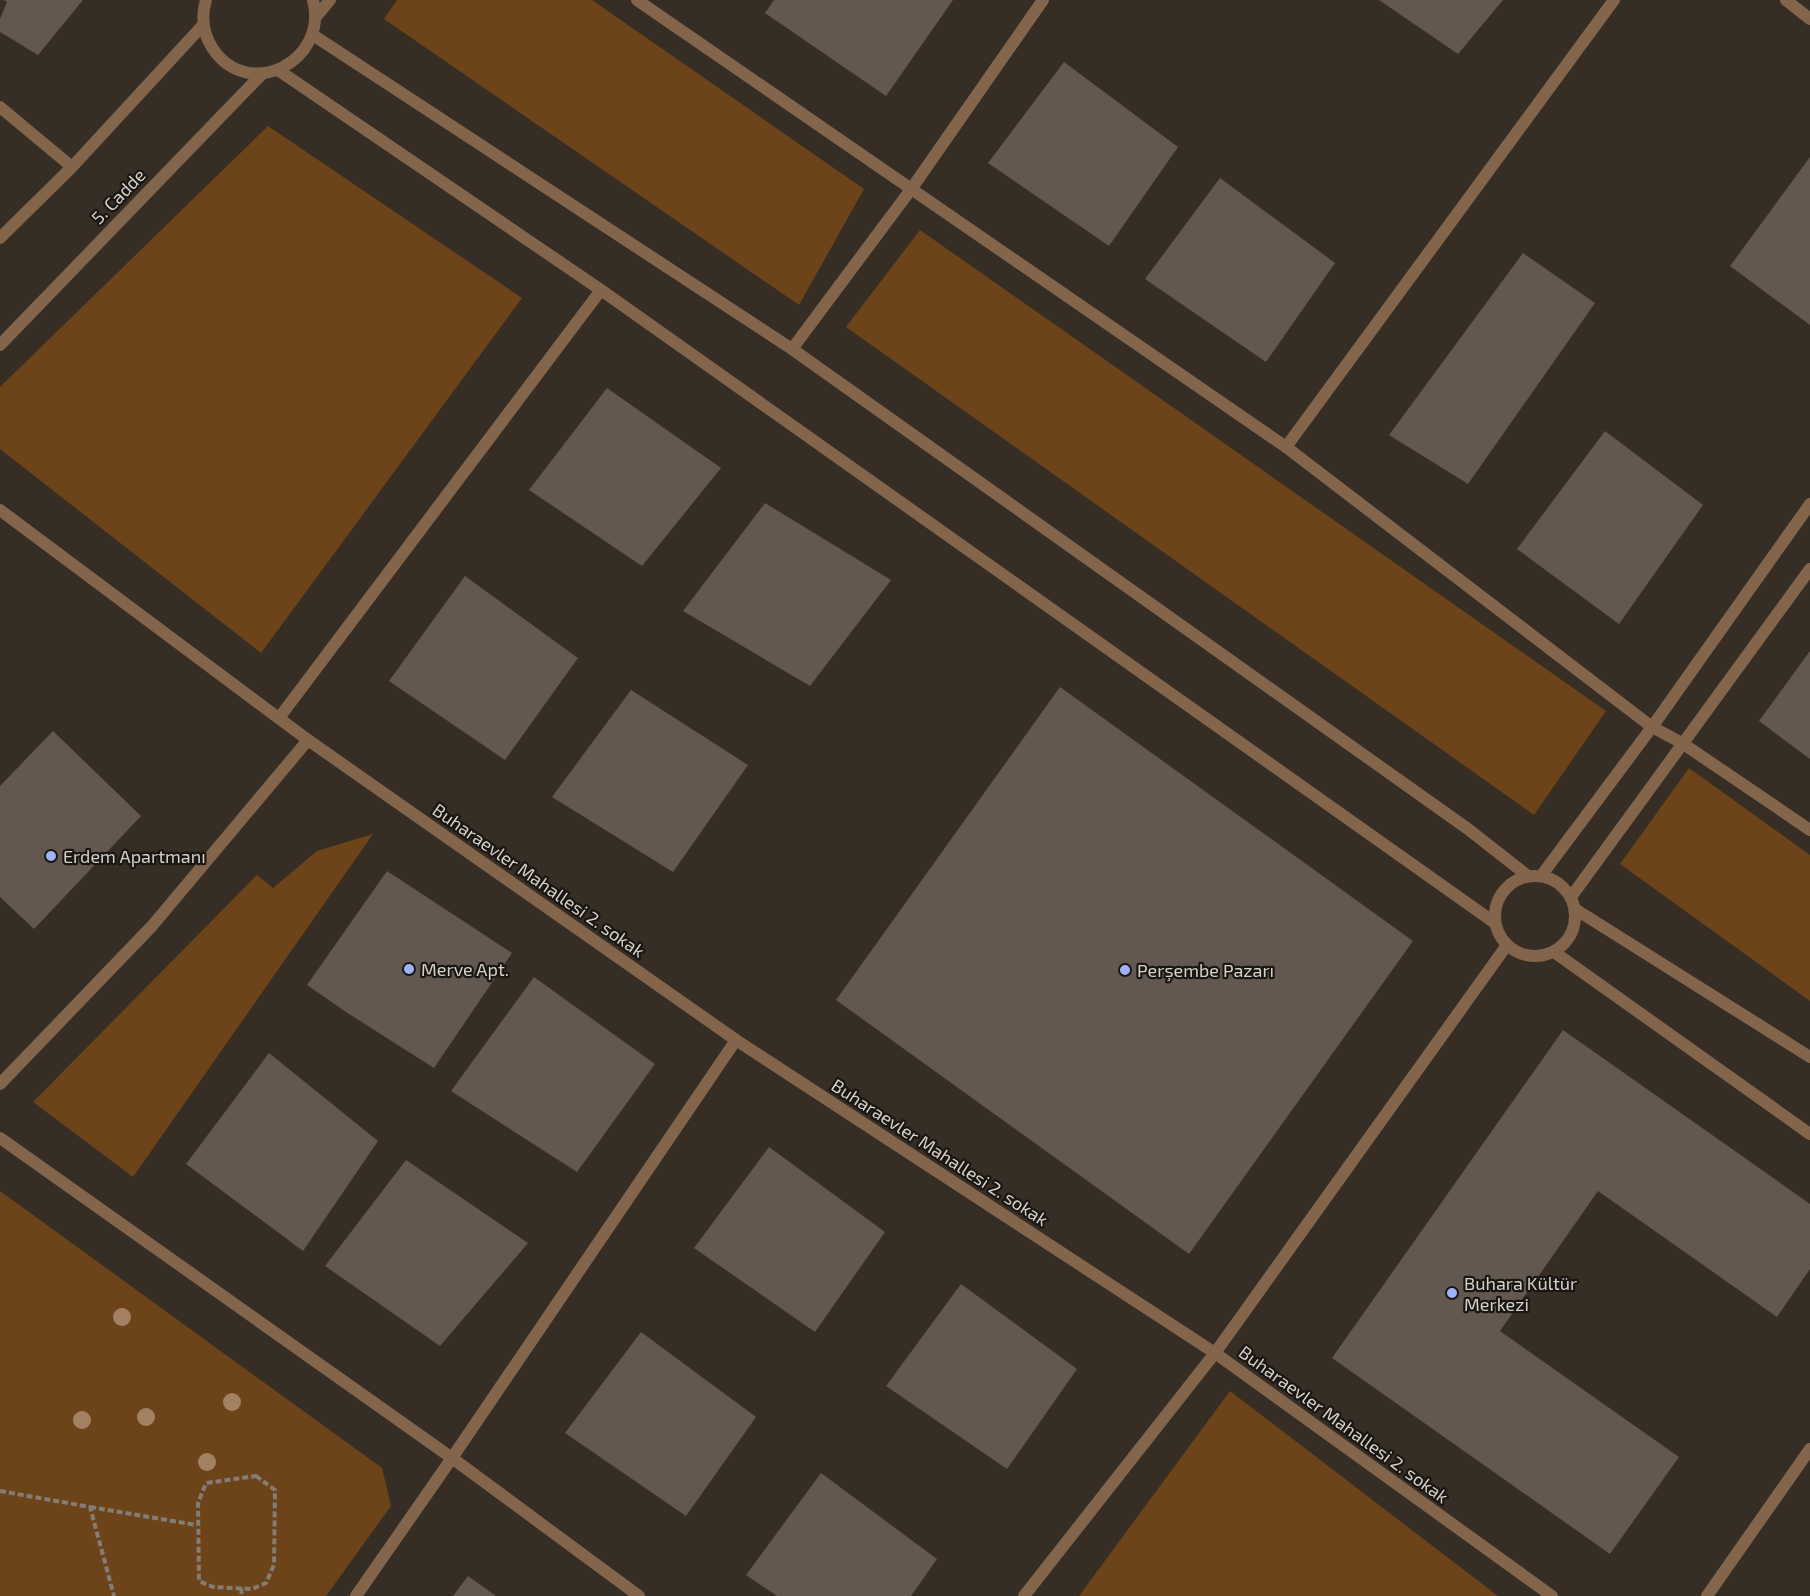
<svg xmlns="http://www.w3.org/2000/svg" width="1810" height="1596" font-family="'Exo 2',sans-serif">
<rect width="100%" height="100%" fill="#362d25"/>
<g fill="#6d441a">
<polygon points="397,0 592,0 864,189 799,305 384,19"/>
<polygon points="268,126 522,298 261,653 0,449 0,387"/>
<polygon points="920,230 1606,711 1534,815 846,327"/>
<polygon points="1689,768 1810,855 1810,1001 1620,864"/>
<polygon points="373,834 133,1177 33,1102 257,875 273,888 317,851"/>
<polygon points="0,1191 382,1468 391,1506 326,1596 0,1596"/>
<polygon points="1230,1391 1498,1596 1079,1596"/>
</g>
<g fill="#635850">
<polygon points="4,0 83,0 38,55 0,32 0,19 7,2"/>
<polygon points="774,0 953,0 886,96 765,13"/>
<polygon points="1379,0 1503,0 1458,54"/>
<polygon points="1064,62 1178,147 1109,246 988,163"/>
<polygon points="1810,157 1810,325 1730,266"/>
<polygon points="1220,178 1335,263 1266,362 1145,279"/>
<polygon points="1523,253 1595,303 1468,484 1389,435"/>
<polygon points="607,388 721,468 642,566 529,490"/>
<polygon points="1605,431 1703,505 1619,624 1517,549"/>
<polygon points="765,503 891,580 810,686 683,611"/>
<polygon points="465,576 578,658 505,760 389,681"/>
<polygon points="1810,651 1810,759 1759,721"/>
<polygon points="1060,687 1413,941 1189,1254 836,1000"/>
<polygon points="631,690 748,765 673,872 552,797"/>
<polygon points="53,731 141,816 34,929 0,897 0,786"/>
<polygon points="387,871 512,953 434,1068 346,1012 307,985"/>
<polygon points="534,977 655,1064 577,1172 451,1091"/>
<polygon points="1563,1030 1810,1204 1810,1269 1777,1317 1598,1191 1500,1331 1679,1457 1610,1554 1332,1358"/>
<polygon points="269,1053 378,1141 303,1251 186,1164"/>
<polygon points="769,1147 885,1232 815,1332 694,1248"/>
<polygon points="406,1160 528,1243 440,1346 325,1266"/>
<polygon points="961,1284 1077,1369 1007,1469 886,1386"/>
<polygon points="641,1332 756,1417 686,1516 565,1433"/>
<polygon points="821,1473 937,1559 911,1596 777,1596 746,1575"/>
<polygon points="468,1576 496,1596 453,1596"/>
</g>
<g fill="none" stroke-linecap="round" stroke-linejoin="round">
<g stroke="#847c75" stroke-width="4" stroke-dasharray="6 3" stroke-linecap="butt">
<polygon points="256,1476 275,1490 274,1565 266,1583 252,1589 213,1587 199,1581 198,1503 206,1483"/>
<polyline points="0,1491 90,1507 114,1596"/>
<polyline points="90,1507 197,1525"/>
<polyline points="241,1588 242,1596"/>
</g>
<g stroke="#82654b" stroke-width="12">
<polyline points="637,0 1286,447 1652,727 1682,743 1810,830"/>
<polyline points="1786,0 1810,19"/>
<polyline points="0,107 72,167"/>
<polyline points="792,349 912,188 1043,0"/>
<polyline points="1286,447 1614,0"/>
<polyline points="0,510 308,740 736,1040 1215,1353 1552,1596"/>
<polyline points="279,718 601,290"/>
<polyline points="1541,876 1652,727 1810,504"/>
<polyline points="1571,897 1810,569"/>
<polyline points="0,1084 152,926 308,740"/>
<polyline points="0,1138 452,1458 639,1596"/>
<polyline points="356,1596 452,1458 736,1040"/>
<polyline points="1024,1596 1215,1353 1507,945"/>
<polyline points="1707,1596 1810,1449"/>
</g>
<g stroke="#82654b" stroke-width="12">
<path d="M 206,0 C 201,17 203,34 213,49 C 249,102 329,61 313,0"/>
<polyline points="315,18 330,0"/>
<polyline points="313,35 792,349 1468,829 1528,876"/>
<polyline points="278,70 601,290 1495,923"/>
<polyline points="0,238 72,167 203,25"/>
<polyline points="0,345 263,73"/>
<circle cx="1535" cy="916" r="40"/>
<polyline points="1575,909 1810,1057"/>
<polyline points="1554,952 1810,1134"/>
</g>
</g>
<g fill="#a48163">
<circle cx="122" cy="1317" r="9"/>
<circle cx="232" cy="1402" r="9"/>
<circle cx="146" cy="1417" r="9"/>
<circle cx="82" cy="1420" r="9"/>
<circle cx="207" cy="1462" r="9"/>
</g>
<g fill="#9fb3fd" stroke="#1a1612" stroke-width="2">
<circle cx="51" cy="856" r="6"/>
<circle cx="409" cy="969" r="6"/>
<circle cx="1125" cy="970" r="6"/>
<circle cx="1452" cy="1293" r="6"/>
</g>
<g text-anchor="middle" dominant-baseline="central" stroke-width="4.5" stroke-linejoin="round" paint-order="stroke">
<g font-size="18" fill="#d7d0cb" stroke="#1a1612">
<text transform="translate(118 196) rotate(-46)">5. Cadde</text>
<text transform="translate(539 880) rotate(35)">Buharaevler Mahallesi 2. sokak</text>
<text transform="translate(940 1152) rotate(33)">Buharaevler Mahallesi 2. sokak</text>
<text transform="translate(1344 1424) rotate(36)">Buharaevler Mahallesi 2. sokak</text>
</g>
<g font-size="18" fill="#d7d0cb" stroke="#1a1612" text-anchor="start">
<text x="63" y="856">Erdem Apartmanı</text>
<text x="421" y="969">Merve Apt.</text>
<text x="1137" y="970">Perşembe Pazarı</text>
<text x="1464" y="1283">Buhara Kültür<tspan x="1464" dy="21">Merkezi</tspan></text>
</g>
</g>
</svg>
